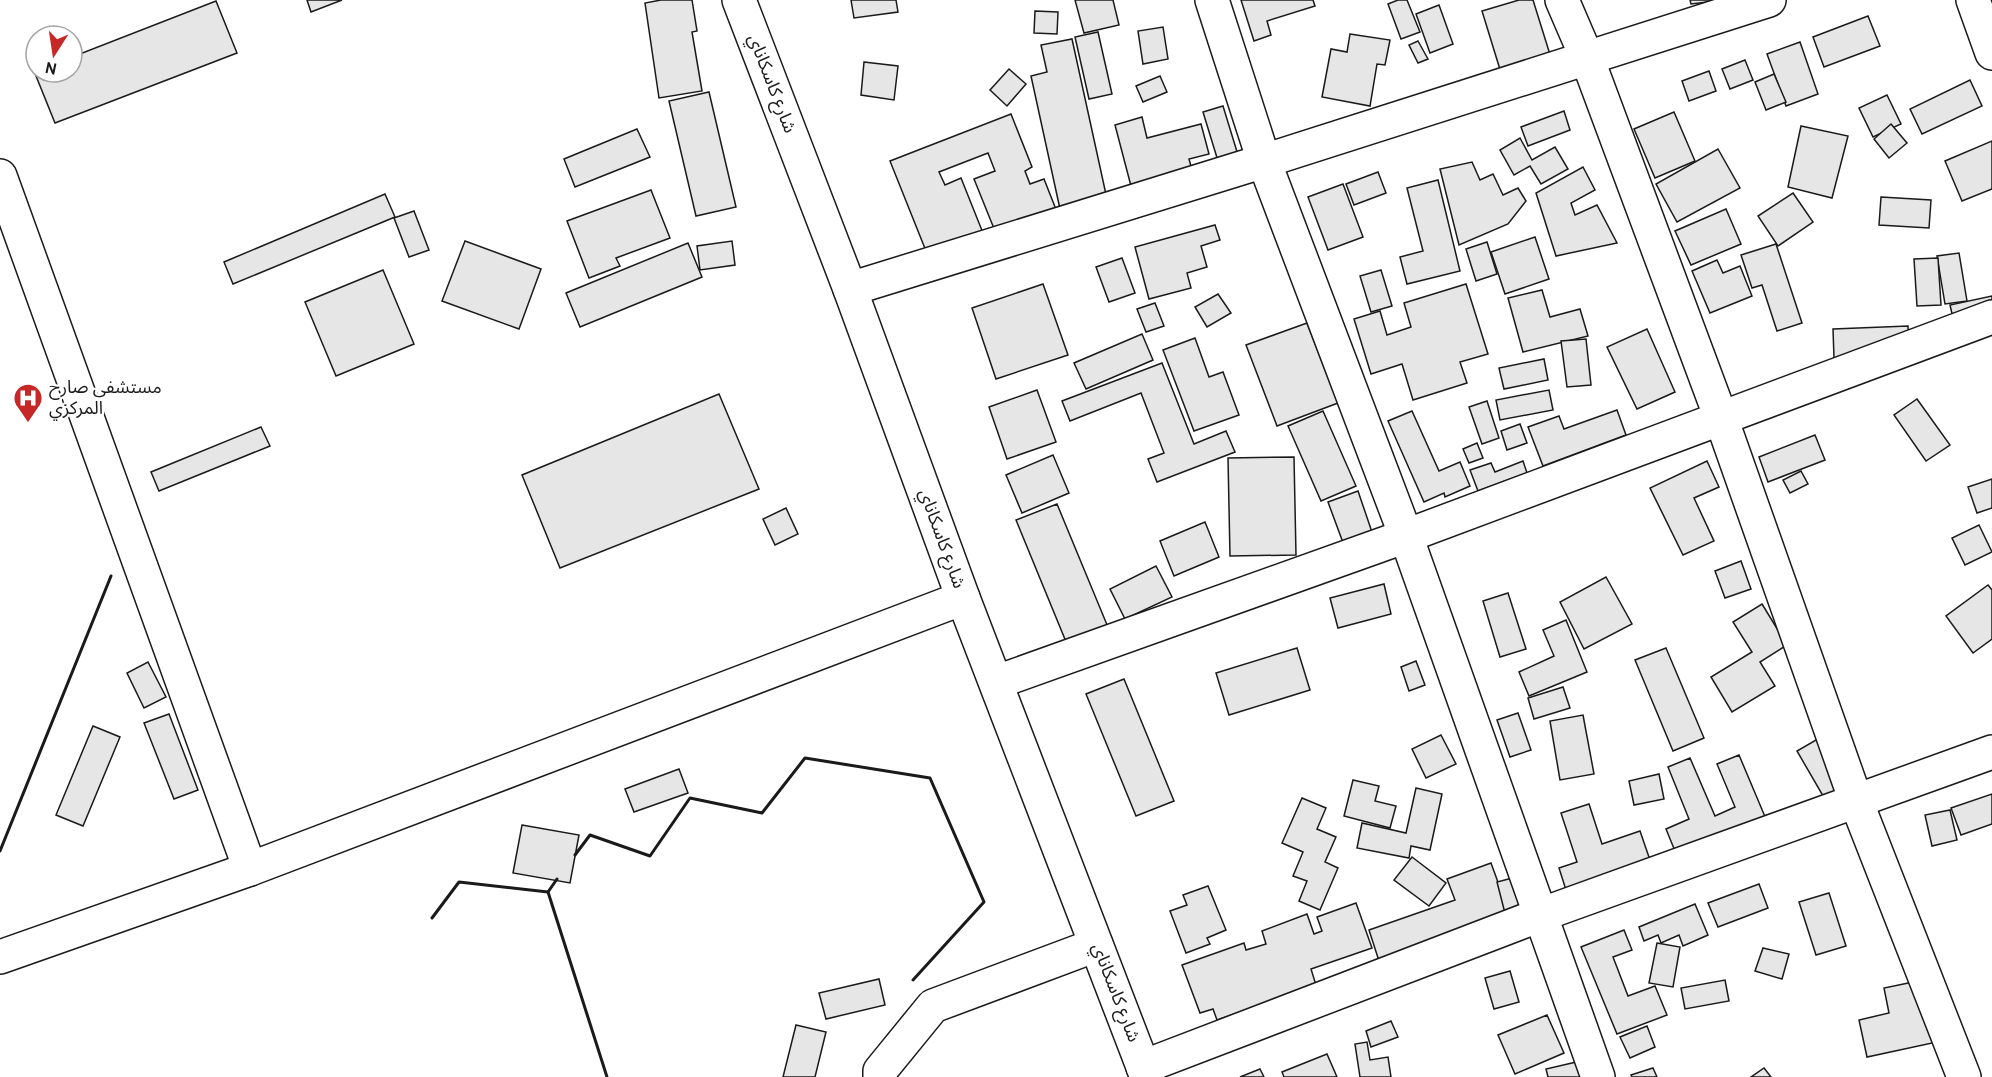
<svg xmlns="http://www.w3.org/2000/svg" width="1992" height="1077" font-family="Overpass,'Noto Sans Arabic',sans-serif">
<rect width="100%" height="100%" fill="#fff"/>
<g fill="#e6e6e6" stroke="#1a1a1a" stroke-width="1.5">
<polygon points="307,0 342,0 311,12"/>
<polygon points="661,0 692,0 697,31 692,32 702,91 659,98 645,3"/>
<polygon points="851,0 896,0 898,12 854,18"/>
<polygon points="1075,0 1113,0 1119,25 1084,33"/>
<polygon points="1241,0 1313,0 1315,6 1267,21 1271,35 1254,41"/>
<polygon points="1398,0 1407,0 1420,32 1401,39 1388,4"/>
<polygon points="1519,0 1533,0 1552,61 1502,76 1482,11"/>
<polygon points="1690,0 1716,0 1716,1 1691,4"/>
<polygon points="216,1 237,53 55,123 34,71 72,72 72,57"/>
<polygon points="1439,5 1453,44 1430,53 1416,14"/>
<polygon points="1035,11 1058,12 1057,34 1034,33"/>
<polygon points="1868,16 1880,46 1824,67 1813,37"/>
<polygon points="1163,27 1168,59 1143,64 1138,31"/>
<polygon points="1098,32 1112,94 1089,99 1075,37"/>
<polygon points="1350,34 1390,40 1385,65 1377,64 1370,106 1322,97 1331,49 1347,52"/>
<polygon points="1072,39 1107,199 1060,209 1031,76 1047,72 1041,45"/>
<polygon points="1418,41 1428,59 1418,63 1409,45"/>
<polygon points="1800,42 1818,94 1786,106 1767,54"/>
<polygon points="1745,60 1753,80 1730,89 1722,69"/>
<polygon points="864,62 898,66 894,100 861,95"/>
<polygon points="1009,69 1026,84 1007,106 990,90"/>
<polygon points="1709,71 1716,91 1689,101 1682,81"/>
<polygon points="1774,74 1786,102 1766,110 1755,82"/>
<polygon points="1160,76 1167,92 1143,102 1136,86"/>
<polygon points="1970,80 1982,106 1922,134 1910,109"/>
<polygon points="709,92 736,207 696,216 669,101"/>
<polygon points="1887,95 1901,124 1873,137 1859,108"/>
<polygon points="1223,106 1238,155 1218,161 1203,112"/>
<polygon points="1564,111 1570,130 1528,146 1521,127"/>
<polygon points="1674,112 1695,161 1655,178 1634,129"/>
<polygon points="1011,114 1032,167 1025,171 1030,184 1044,179 1057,212 997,236 974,179 995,171 988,153 939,172 945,185 961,178 983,233 928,256 890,161"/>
<polygon points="1142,117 1147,138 1201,124 1209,154 1189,159 1192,170 1131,186 1115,125"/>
<polygon points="1891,124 1907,143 1889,158 1874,139"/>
<polygon points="1801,126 1848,136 1832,198 1788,187"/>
<polygon points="637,129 650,157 575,187 564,159"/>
<polygon points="1520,138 1532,160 1555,147 1568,169 1541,184 1530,166 1514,175 1500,150"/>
<polygon points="1992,141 1992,189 1962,201 1945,161"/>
<polygon points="1718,149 1740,188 1677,222 1656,184"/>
<polygon points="1472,162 1480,180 1493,174 1503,195 1518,188 1526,201 1508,224 1459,245 1440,169"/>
<polygon points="1583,167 1595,190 1571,203 1575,215 1597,205 1617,243 1556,256 1536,193"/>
<polygon points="1378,172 1386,193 1354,205 1346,184"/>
<polygon points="1438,180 1460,271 1407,284 1400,257 1423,251 1407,188"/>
<polygon points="1343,184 1363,237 1328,250 1308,197"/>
<polygon points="651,190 670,238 616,258 620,266 589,278 567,221"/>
<polygon points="1793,193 1813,222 1778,246 1758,216"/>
<polygon points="385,194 395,217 233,284 224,262"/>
<polygon points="1881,197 1931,200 1929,228 1879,225"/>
<polygon points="1726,209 1741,244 1691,265 1675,231"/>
<polygon points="414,211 429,250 409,257 394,218"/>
<polygon points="1215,225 1220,240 1201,246 1207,267 1187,273 1191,288 1149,299 1135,247"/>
<polygon points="1535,237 1549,279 1505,294 1491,252"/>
<polygon points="465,241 541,269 519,329 442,301"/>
<polygon points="732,241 735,265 700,270 697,246"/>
<polygon points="1487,242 1497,274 1476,281 1466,249"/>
<polygon points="688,243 702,277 580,327 566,293"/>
<polygon points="1776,244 1802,323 1777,331 1762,285 1752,288 1741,255"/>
<polygon points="1959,253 1967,301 1945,304 1937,256"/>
<polygon points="1122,258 1135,293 1109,302 1096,267"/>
<polygon points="1938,258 1941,305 1917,306 1914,259"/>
<polygon points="1717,260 1723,273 1740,266 1752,296 1710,313 1692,271"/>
<polygon points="383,270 414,344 336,376 305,302"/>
<polygon points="1381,270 1392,306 1371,312 1360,276"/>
<polygon points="1043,284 1068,355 996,379 972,308"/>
<polygon points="1466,284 1488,354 1460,362 1467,383 1413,400 1402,364 1371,374 1354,319 1380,311 1387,335 1411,327 1404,303"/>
<polygon points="1542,290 1550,317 1580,309 1588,336 1523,352 1508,298"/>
<polygon points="1218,294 1231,313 1207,327 1195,307"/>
<polygon points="1992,296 1992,323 1956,331 1950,305"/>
<polygon points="1155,303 1164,326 1146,332 1137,309"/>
<polygon points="1307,323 1338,403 1277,426 1246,345"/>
<polygon points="1908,326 1909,355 1834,358 1833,329"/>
<polygon points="1647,329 1675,392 1637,409 1607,347"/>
<polygon points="1142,334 1153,360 1086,389 1074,363"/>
<polygon points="1195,338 1209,377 1223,372 1239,415 1194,431 1163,350"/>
<polygon points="1586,339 1591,385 1567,387 1561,341"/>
<polygon points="1544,359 1548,380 1504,389 1499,368"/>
<polygon points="1162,363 1194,444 1226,431 1235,452 1157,482 1148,459 1164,453 1141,393 1070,421 1062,401"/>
<polygon points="1037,390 1056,442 1007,459 989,407"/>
<polygon points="1549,390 1553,410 1500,420 1496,400"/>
<polygon points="719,394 759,489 560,568 522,475"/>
<polygon points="1917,399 1950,445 1926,461 1894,415"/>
<polygon points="1487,401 1499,438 1482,444 1469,407"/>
<polygon points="1617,410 1626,435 1543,466 1528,427 1559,416 1564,429"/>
<polygon points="1323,411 1356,486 1321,501 1288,426"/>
<polygon points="1412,411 1439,471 1460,462 1470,486 1445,497 1444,493 1424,502 1388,421"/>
<polygon points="1520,424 1527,443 1507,450 1501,431"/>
<polygon points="261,427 270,446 159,491 151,472"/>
<polygon points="1815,435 1825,460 1768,482 1759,457"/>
<polygon points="1477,443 1483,458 1469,463 1463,449"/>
<polygon points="1053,455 1069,493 1022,513 1006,475"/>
<polygon points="1294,457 1296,555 1230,556 1228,458"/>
<polygon points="1523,461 1527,473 1478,491 1470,470 1491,463 1495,472"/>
<polygon points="1707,461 1719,487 1694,498 1714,541 1683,555 1650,488"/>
<polygon points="1801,471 1808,484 1790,493 1783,480"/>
<polygon points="1992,479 1992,508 1977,513 1968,487"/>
<polygon points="1358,491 1374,538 1345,548 1328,502"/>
<polygon points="1057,504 1110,632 1069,649 1016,520"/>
<polygon points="786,508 798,534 775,545 763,519"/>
<polygon points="1205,522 1219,557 1174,576 1160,541"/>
<polygon points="1979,525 1992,552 1965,565 1952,538"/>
<polygon points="1741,561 1751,589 1725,598 1715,571"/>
<polygon points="1156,566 1172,597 1125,619 1110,589"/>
<polygon points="1606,577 1632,624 1584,649 1560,602"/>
<polygon points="1384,584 1391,614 1338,628 1330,598"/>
<polygon points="1988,585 1992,590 1992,639 1973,653 1946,616"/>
<polygon points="1508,593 1526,649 1500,657 1483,601"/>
<polygon points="1762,604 1787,645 1760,662 1775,686 1732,712 1711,677 1752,652 1733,622"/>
<polygon points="1566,620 1587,672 1529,696 1519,672 1554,656 1543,630"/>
<polygon points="1297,648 1310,690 1229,715 1216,673"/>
<polygon points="1666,648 1704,738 1673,751 1635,660"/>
<polygon points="1416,661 1425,685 1409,691 1401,667"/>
<polygon points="148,662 166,697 144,708 127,673"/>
<polygon points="1124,679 1174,801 1136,816 1086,694"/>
<polygon points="1563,687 1570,708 1534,719 1528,698"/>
<polygon points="1518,713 1531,750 1510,757 1497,720"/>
<polygon points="169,714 198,790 174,799 144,723"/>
<polygon points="1583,715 1594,774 1560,780 1550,721"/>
<polygon points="93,726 120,737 83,826 56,815"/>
<polygon points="1828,733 1857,783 1826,801 1797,751"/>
<polygon points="1441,735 1456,764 1426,778 1412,749"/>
<polygon points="1739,755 1766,819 1677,856 1666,829 1689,819 1668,767 1690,758 1715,816 1735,807 1717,764"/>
<polygon points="679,769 688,793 634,812 625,789"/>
<polygon points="1659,774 1664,799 1634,805 1629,781"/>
<polygon points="1353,780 1379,786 1375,801 1396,806 1390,828 1344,816"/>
<polygon points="1416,788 1442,794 1430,850 1411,846 1409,858 1357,848 1362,823 1406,833"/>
<polygon points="1992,794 1992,824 1961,835 1951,808"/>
<polygon points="1302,798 1326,808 1317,829 1336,837 1325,862 1338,868 1320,910 1299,901 1307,881 1293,876 1303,852 1282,843"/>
<polygon points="1589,804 1602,844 1640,831 1651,863 1566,890 1559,868 1577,862 1561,813"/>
<polygon points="1950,810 1957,840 1932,846 1925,815"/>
<polygon points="522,825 579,835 570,883 513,873"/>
<polygon points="1412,857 1446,883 1429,906 1394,880"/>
<polygon points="1491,863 1511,918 1380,964 1369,930 1455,900 1447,879"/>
<polygon points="1524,875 1535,914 1507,921 1497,882"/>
<polygon points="1759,884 1768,908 1718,927 1708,903"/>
<polygon points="1208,886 1226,930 1207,938 1210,944 1186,953 1170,911 1187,905 1183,895"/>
<polygon points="1829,893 1846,946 1816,955 1799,902"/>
<polygon points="1356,903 1372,948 1311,969 1316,985 1217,1020 1213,1009 1200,1013 1182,965 1244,943 1246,950 1266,944 1262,931 1307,914 1314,934 1322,931 1317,917"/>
<polygon points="1695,904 1708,935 1683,946 1679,935 1661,943 1658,935 1644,941 1639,927"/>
<polygon points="1624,930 1632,950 1613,957 1628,996 1655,986 1667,1015 1617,1034 1581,947"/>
<polygon points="1657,943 1680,947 1673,987 1649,983"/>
<polygon points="1763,948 1789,954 1782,979 1755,971"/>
<polygon points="1510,971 1519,1002 1494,1009 1485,978"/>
<polygon points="879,979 885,1005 826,1019 819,993"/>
<polygon points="1725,980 1729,1001 1685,1009 1681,988"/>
<polygon points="1923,980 1937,1042 1867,1057 1859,1020 1889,1013 1884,988"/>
<polygon points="1547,1015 1564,1053 1515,1074 1498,1035"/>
<polygon points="1391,1021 1398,1037 1371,1047 1366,1031"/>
<polygon points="796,1025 826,1032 815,1077 783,1077"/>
<polygon points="1647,1026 1655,1047 1630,1058 1620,1037"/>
<polygon points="1367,1042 1370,1060 1388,1057 1391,1077 1360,1077 1355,1044"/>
<polygon points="1327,1054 1337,1077 1284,1077 1282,1072"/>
<polygon points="1585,1060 1589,1077 1548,1077 1546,1069"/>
<polygon points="1653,1068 1657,1077 1632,1077 1631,1075"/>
<polygon points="1764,1068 1771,1077 1751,1077"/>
<polygon points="1260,1069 1264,1077 1240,1077"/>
</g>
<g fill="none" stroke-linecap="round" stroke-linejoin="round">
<g stroke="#1a1a1a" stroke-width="36">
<g id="minor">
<polyline points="739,0 850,289 963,598 1147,1077"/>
<polyline points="1212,0 1264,161 1406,536 1598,1077"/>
<polyline points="1562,0 1587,58 1721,418 1856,801 1964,1077"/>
<polyline points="1973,0 1992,53"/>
<polyline points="0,176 250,869"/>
<polyline points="850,289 1264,161 1769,0"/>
<polyline points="997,682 1406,536 1992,317"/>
<polyline points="0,957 250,869 963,598"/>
<polyline points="1143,1067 1540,915 1992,752"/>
<polyline points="880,1077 880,1071 933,1006 1096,945"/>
</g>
</g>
<use href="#minor" stroke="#fff" stroke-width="33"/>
<g stroke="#1a1a1a" stroke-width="3">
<polyline points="0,851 111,576"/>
<polyline points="575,855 590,835 650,856 690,798 762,813 805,758 930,778 984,902 913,980"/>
<polyline points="548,892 607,1077"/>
<polyline points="432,918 459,882 548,892 557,879"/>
</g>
</g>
<defs>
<g id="hospital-pin" transform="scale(1.5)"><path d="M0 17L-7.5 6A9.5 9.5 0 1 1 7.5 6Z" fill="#c62828" stroke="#fff"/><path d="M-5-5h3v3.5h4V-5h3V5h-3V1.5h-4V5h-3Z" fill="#fff"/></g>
</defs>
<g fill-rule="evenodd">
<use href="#hospital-pin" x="28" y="398"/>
</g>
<g text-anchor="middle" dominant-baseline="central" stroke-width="4.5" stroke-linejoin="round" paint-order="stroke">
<g font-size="18" fill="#1a1a1a" stroke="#fff">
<text transform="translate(771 84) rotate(69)">شارع كاسكاناي</text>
<text transform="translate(941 539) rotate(70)">شارع كاسكاناي</text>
<text transform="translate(1115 993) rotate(69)">شارع كاسكاناي</text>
</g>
<g font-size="18" fill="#1a1a1a" stroke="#fff" text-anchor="start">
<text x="49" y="388">مستشفى صارح<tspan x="49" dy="21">المركزي</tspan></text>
</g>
</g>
<g transform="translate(54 54) rotate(192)"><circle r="28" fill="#ffffff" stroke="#a3a3a3" stroke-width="1.5"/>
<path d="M0-4.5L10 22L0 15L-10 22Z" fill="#c62828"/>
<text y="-9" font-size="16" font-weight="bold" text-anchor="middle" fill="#1a1a1a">N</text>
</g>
</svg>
